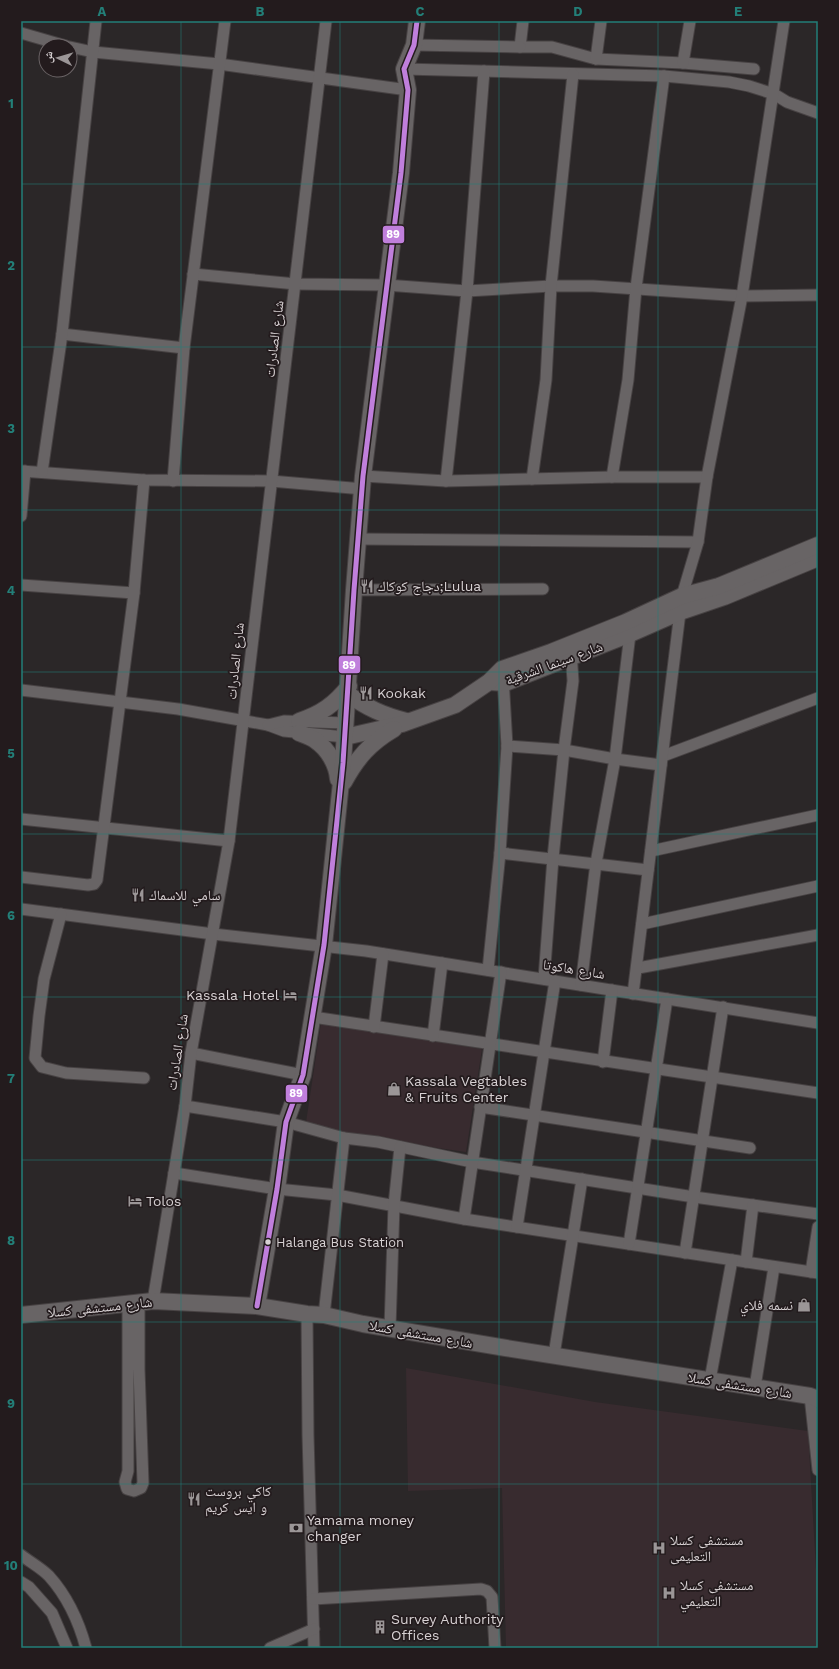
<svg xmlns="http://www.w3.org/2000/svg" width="839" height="1669" font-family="'Work Sans','Noto Naskh Arabic',sans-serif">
<rect width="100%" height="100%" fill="#2b2728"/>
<g fill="#382b2f">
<polygon points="321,1023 482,1049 466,1152 305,1129"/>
<polygon points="406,1368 595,1402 808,1431 818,1604 818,1648 506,1648 502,1488 408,1491"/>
</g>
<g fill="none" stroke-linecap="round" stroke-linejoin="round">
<g stroke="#474243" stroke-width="13">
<g id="street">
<polyline points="523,21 520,47 552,47 596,59 683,63 754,69"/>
<polyline points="21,33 66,46"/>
<polyline points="414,45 520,47"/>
<polyline points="70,47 93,52 219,64 408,90"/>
<polyline points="596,59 601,21"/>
<polyline points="683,63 690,21"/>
<polyline points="404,69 664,76 729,82 749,86 774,94 787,102 818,113"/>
<polyline points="193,274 296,284 386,285 467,291 551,286 593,286 742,296 818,295"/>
<polyline points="62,334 184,348"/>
<polyline points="21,471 144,480 271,481 363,489"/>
<polyline points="42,472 62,334 96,21"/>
<polyline points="363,476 446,481 612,477 707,477"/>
<polyline points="612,477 628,380 636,288 664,76"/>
<polyline points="532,479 546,380 551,286 573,74"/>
<polyline points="173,481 184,348 225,21"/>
<polyline points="446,481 467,291 484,71"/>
<polyline points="21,516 25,471"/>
<polyline points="358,539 698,542"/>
<polyline points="21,585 134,593"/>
<polyline points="354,590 543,589"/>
<polyline points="21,690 178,709 268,725 284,731 345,737"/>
<polyline points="268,725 284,721 346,723"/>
<polyline points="507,746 564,750 615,759 661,765"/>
<polyline points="663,756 818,698"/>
<polyline points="21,819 229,841"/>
<polyline points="651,851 818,815"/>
<polyline points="500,853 648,870"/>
<polyline points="21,877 88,885 94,884 97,880 134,593 144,480"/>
<polyline points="21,909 213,934 366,951 818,1023"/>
<polyline points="61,914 44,979 39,1016 35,1058 42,1067 66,1073 144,1078"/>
<polyline points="642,924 818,886"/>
<polyline points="638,968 818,935"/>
<polyline points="488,970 500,853 507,746 503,677"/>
<polyline points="544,979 553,858 564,750 573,681 571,651"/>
<polyline points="581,985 596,863 615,759 630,634"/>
<polyline points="633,994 682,596 698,542 707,477 742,296 784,21"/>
<polyline points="313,1017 818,1093"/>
<polyline points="374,1027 383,954"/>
<polyline points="433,1036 442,963"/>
<polyline points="191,1053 303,1075"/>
<polyline points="603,1062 612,990"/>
<polyline points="185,1106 286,1122 344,1138 378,1142 472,1162 694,1197 818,1214"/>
<polyline points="480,1107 750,1148"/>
<polyline points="174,1173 277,1189 337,1195 464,1219 818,1273"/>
<polyline points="464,1219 501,972"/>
<polyline points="517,1227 555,981"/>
<polyline points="629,1244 667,999"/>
<polyline points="685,1253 723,1007"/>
<polyline points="746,1262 753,1205"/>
<polyline points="811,1272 818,1227"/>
<polyline points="153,1301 185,1106 191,1053 229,841 326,21"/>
<polyline points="128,1303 128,1471 125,1482 127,1489 134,1491 141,1488 143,1483 139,1369 139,1302"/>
<polyline points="307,1314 308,1435 314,1648"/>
<polyline points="324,1315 344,1138"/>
<polyline points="390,1328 394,1205 400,1147"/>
<polyline points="554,1355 582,1179"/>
<polyline points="710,1380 732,1260"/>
<polyline points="755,1387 774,1267"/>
<polyline points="810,1396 818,1470"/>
<path d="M 21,1555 C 30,1562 41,1568 49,1576 C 67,1596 79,1622 86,1648"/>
<polyline points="21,1582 29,1587 52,1613 67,1648"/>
<polyline points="313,1599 481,1589 487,1591 492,1597 495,1648"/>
<polyline points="270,1648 314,1629"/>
</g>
</g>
<g stroke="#474243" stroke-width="18">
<g id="secondary">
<polyline points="489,682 505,683 630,634 680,612 724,597 818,558"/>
<path d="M 348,694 C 367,708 383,715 406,721"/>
<path d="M 299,721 C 321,714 335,704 349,686"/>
<path d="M 299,733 C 304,735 311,737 316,741 C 328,749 337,765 338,779"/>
<polyline points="345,737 402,724 455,705 489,682 502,669 551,652 626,622 682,596 719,586 818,545"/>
<path d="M 344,782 C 357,758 370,743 394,729"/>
<polyline points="257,1306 277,1189 286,1122 303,1075 324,945 343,763 354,590 363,476 401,173 408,90 404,69 414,45 417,21"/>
<polyline points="21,1315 153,1301 257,1306 307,1314 324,1315 363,1324 506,1348 810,1396 818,1399"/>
</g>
</g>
<use href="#street" stroke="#686465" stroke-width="11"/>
<use href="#secondary" stroke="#686465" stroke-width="16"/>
<g stroke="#231b1d" stroke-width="8">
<polyline id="bus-1" points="257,1306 277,1189 286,1122 303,1075 324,945 343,763 354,590 363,476 401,173 408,90 404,69 414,45 417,21"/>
</g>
<use href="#bus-1" stroke="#c07fdc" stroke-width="5"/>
</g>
<path fill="none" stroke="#237f78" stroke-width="1" stroke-opacity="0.55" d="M 181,21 L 181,1648M 340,21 L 340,1648M 499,21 L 499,1648M 658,21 L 658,1648M 21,184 L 818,184M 21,347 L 818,347M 21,510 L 818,510M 21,672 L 818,672M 21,834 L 818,834M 21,997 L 818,997M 21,1160 L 818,1160M 21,1322 L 818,1322M 21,1484 L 818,1484"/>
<defs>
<g id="restaurant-bare" transform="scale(1.08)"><path d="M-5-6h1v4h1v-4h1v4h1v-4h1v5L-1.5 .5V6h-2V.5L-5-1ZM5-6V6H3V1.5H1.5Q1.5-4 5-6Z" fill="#9b9697" stroke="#231b1d" stroke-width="2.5" paint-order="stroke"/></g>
<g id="hotel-bare" transform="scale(1.08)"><path d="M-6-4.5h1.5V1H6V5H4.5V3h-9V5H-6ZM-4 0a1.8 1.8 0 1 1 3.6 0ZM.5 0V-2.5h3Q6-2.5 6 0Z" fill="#9b9697" stroke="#231b1d" stroke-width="2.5" paint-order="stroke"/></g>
<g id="shop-bare" transform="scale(1.08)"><path d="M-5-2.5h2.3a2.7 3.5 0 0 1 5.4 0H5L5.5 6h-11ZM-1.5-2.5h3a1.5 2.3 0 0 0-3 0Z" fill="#9b9697" stroke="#231b1d" stroke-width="2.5" paint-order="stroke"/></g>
<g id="bank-bare" transform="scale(1.08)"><path d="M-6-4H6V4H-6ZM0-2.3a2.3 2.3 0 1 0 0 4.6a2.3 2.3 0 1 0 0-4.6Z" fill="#9b9697" stroke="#231b1d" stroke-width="2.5" paint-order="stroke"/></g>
<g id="hospital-bare" transform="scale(1.08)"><path d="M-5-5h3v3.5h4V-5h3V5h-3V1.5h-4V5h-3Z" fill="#9b9697" stroke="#231b1d" stroke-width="2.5" paint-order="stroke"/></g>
<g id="building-bare" transform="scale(1.08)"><path d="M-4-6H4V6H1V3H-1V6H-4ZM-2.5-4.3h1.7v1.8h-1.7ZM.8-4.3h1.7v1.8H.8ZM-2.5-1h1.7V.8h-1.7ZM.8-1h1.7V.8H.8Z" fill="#9b9697" stroke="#231b1d" stroke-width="2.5" paint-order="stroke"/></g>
</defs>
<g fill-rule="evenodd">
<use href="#restaurant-bare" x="367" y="586"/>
<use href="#restaurant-bare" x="366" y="693"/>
<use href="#restaurant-bare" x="138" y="895"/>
<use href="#hotel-bare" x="290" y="995"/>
<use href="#shop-bare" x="394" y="1089"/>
<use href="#hotel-bare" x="135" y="1201"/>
<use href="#shop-bare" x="804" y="1305"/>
<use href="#restaurant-bare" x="194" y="1499"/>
<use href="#bank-bare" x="296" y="1528"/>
<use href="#hospital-bare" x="659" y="1548"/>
<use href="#hospital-bare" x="669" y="1593"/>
<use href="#building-bare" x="380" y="1627"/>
</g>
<circle fill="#d7d1d3" stroke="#231b1d" stroke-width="1.5" cx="268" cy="1242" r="3.5"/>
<g text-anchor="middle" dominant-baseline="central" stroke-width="3.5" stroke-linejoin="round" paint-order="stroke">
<g font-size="13" fill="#d7d1d3" stroke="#231b1d" text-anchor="start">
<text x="276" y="1242">Halanga Bus Station</text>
</g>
<g font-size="14" fill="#d7d1d3" stroke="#231b1d">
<text transform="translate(274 339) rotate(-83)">شارع الصادرات</text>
<text transform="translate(235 661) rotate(-84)">شارع الصادرات</text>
<text transform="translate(554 663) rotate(-20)">شارع سينما الشرقية</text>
<text transform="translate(574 969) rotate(9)">شارع هاكوتا</text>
<text transform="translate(177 1052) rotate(-81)">شارع الصادرات</text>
<text transform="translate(100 1307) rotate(-6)">شارع مستشفى كسلا</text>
<text transform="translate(421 1334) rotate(10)">شارع مستشفى كسلا</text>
<text transform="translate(740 1385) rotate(9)">شارع مستشفى كسلا</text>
</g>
<g font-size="14" fill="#d7d1d3" stroke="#231b1d" text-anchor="start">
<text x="378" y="586">دجاج كوكاك;Lulua</text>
<text x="377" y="693">Kookak</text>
<text x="149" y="895">سامي للاسماك</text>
<text x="279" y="995" text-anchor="end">Kassala Hotel</text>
<text x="405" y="1081">Kassala Vegtables<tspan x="405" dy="16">&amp; Fruits Center</tspan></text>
<text x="146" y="1201">Tolos</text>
<text x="793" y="1305" text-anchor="end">نسمه فلاي</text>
<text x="205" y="1491">كاكي بروست<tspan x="205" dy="16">و ايس كريم</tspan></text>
<text x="307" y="1520">Yamama money<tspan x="307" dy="16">changer</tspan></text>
<text x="670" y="1540">مستشفى كسلا<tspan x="670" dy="16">التعليمى</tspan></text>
<text x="680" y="1585">مستشفى كسلا<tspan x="680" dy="16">التعليمي</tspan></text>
<text x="391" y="1619">Survey Authority<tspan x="391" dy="16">Offices</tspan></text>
</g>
</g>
<g stroke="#231b1d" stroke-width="1.5">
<rect x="382" y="225" width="23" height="19" rx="4" fill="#c07fdc"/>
<rect x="338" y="655" width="23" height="19" rx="4" fill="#c07fdc"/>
<rect x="285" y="1084" width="23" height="19" rx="4" fill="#c07fdc"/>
</g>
<g font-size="11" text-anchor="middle" font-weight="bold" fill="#fff">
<text x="393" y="238">89</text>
<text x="349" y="669">89</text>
<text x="296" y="1097">89</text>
</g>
<rect width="839" height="1669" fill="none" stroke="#231b1d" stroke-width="44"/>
<g transform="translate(58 58) rotate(275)"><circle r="19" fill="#231b1d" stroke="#6b6466"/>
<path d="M0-3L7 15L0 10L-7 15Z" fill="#9b9697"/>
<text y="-6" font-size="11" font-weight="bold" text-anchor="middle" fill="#d7d1d3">ش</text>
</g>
<rect x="22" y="22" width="795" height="1625" fill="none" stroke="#237f78" stroke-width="1.5"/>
<g font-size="13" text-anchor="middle" font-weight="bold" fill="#237f78">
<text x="102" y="16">A</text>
<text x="260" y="16">B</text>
<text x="420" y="16">C</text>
<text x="578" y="16">D</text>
<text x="738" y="16">E</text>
<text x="11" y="108">1</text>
<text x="11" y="270">2</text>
<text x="11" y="433">3</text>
<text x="11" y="595">4</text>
<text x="11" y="758">5</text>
<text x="11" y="920">6</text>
<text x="11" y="1083">7</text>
<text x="11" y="1245">8</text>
<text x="11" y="1408">9</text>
<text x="11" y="1570">10</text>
</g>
</svg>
